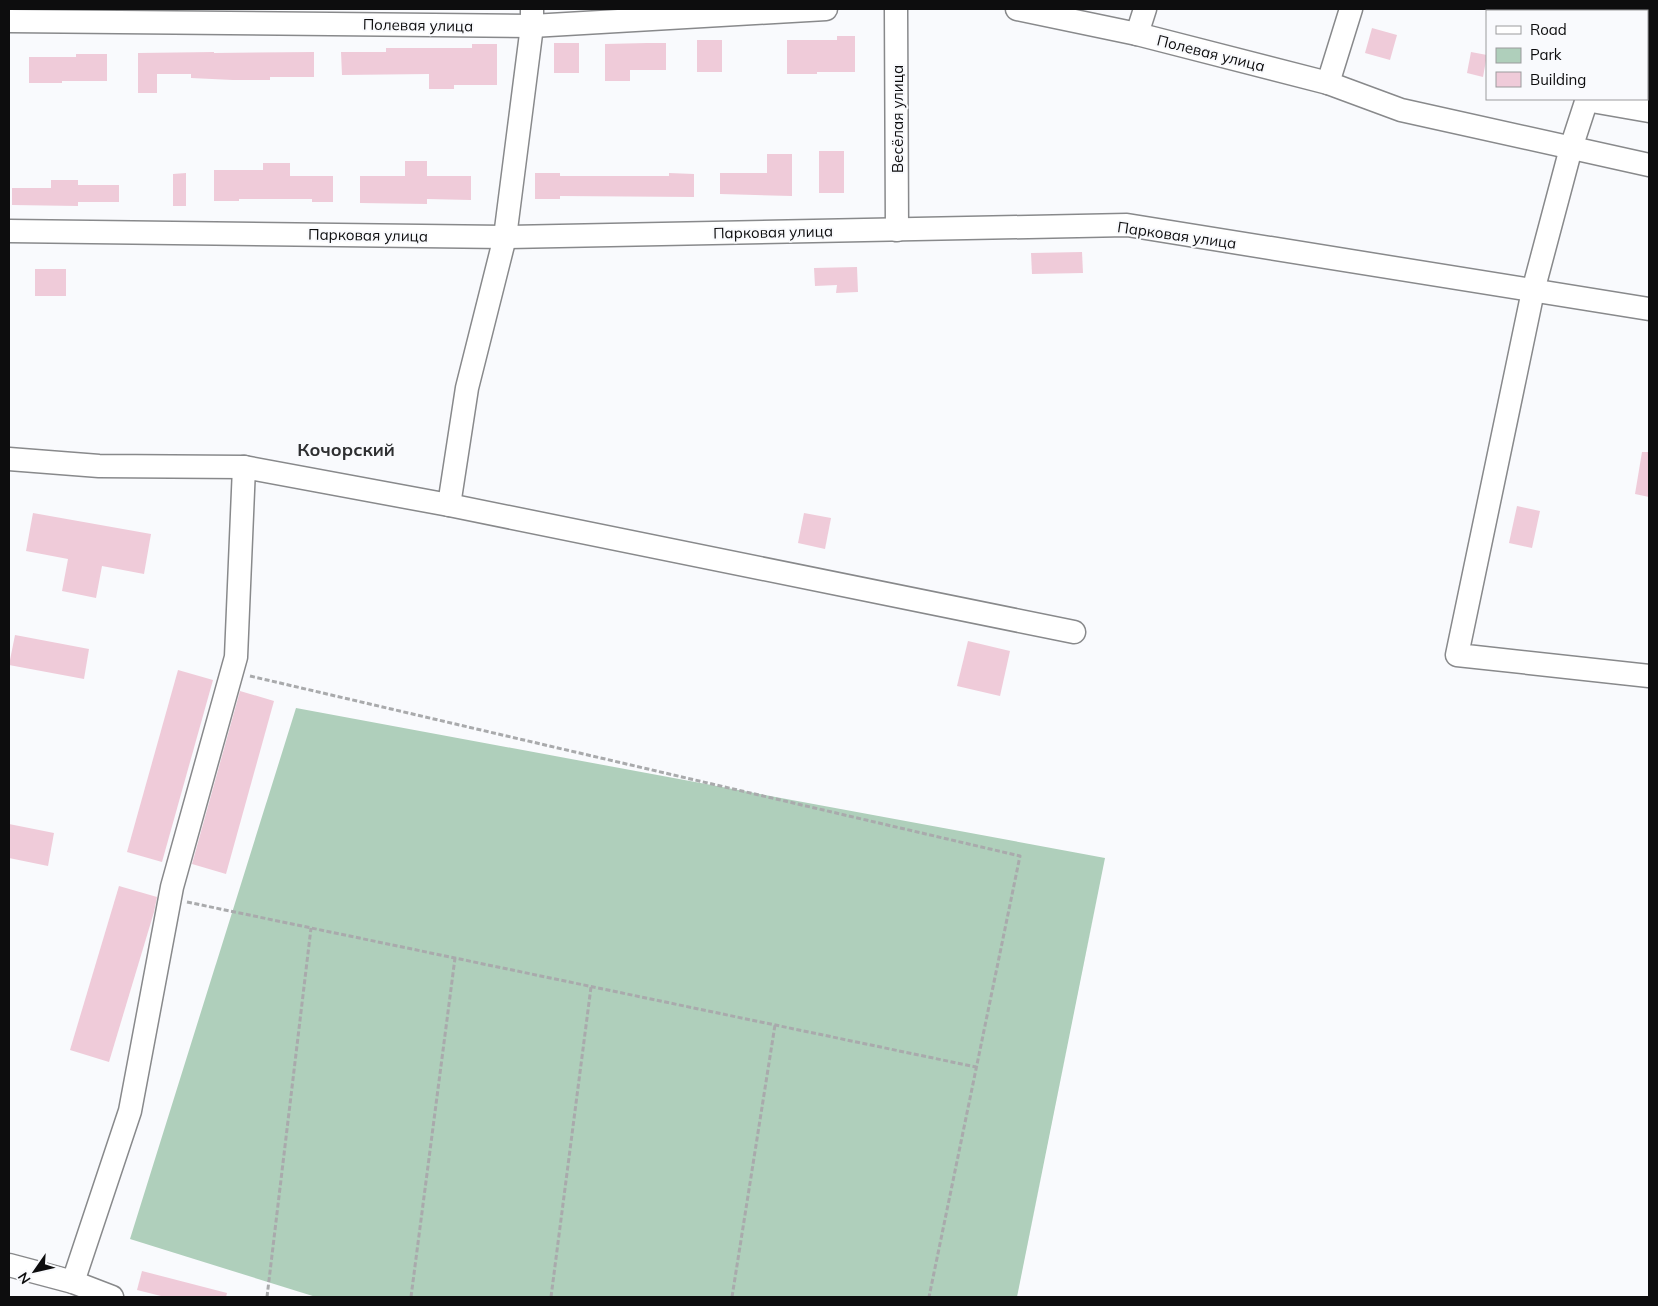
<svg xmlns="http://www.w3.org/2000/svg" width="1658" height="1306" font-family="Mulish,sans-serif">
<rect width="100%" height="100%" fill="#f9fafd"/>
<polygon fill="#afcfbb" points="296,708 1105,858 1017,1297 316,1297 130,1239"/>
<g fill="#efcbd9">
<polygon points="1372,28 1397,35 1390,60 1365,53"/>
<polygon points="837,36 855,36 855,72 817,72 817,74 787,74 787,40 837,40"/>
<rect x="697" y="40" width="25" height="32"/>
<rect x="554" y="43" width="25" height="30"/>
<polygon points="647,43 666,43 666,70 630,70 630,81 605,81 605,44"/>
<polygon points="472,44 497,44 497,85 454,85 454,89 429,89 429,74 342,75 341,52 386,52 386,48 472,48"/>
<polygon points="214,52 214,53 314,52 314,77 270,77 270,80 233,80 191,78 191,74 157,74 157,93 138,93 138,53"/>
<polygon points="1471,52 1487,55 1483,77 1467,73"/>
<polygon points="76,54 107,54 107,81 62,81 62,83 29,83 29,57 76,57"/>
<rect x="819" y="151" width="25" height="42"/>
<polygon points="767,154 792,154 792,196 720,194 720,173 767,173"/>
<polygon points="405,161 427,161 427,176 471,176 471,200 427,199 427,204 360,203 360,176 405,176"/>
<polygon points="263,163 290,163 290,176 333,176 333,202 312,202 312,199 239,199 239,201 214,201 214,170 263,170"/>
<polygon points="186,173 186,206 173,206 173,174"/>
<polygon points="535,173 560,173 560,176 669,176 669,173 694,174 694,197 560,196 560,199 535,199"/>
<polygon points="51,180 78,180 78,185 119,185 119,202 78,202 78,206 12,205 12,188 51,188"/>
<polygon points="1082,252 1083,273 1032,274 1031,253"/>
<polygon points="857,267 858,292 836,293 837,285 815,286 814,268"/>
<rect x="35" y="269" width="31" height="27"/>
<polygon points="1642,452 1649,452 1649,497 1635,494"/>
<polygon points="1517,506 1540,511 1532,548 1509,543"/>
<polygon points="33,513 151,534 144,574 102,566 96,598 62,591 68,559 26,551"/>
<polygon points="804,513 831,518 825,549 798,543"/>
<polygon points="15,635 89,649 84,679 9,665"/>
<polygon points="968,641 1010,651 1000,696 957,686"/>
<polygon points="178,670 213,680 162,862 127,852"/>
<polygon points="240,691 274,701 226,874 192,864"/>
<polygon points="9,824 54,833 48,866 9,858"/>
<polygon points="119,886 157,897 154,912 109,1062 70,1050"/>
<polygon points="142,1271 227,1293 226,1297 165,1297 137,1290"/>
</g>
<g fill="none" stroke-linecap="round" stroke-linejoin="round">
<g stroke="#88898b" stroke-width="25">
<g id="minor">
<polyline points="896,9 897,230"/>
<polyline points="1017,9 1137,34 1328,83 1401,110 1649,165"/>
<polyline points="1518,11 1518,9"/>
<polyline points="1614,11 1614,9"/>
<polyline points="9,21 532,26 826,9"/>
<polyline points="1137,34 1145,9"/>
<polyline points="1328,83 1351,9"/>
<polyline points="1587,99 1571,148 1533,291 1457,655 1649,676"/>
<polyline points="1586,100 1649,111"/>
<polyline points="9,231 505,237 1127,225 1649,309"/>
<polyline points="9,459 99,466 244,467 449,505 1074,632"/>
<polyline points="449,505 467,388 505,237 532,26 532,9"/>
<polyline points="9,1265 73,1282 112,1297"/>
<polyline points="73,1282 130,1111 172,887 236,657 244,467"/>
</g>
</g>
<g stroke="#a9aaac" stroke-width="3" stroke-dasharray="5 2.5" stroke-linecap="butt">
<polyline points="250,676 1020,856 929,1297"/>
<polyline points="187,902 976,1067"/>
<polyline points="267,1297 311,928"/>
<polyline points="411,1297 455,958"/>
<polyline points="551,1297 591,987"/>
<polyline points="732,1297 775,1025"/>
</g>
<use href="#minor" stroke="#fff" stroke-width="22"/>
</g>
<g text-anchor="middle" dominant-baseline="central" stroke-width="4" stroke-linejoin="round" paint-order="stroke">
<g font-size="15" fill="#0d0d0e" stroke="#f9fafd">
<text transform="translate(418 25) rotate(1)">Полевая улица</text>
<text transform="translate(1211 53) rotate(14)">Полевая улица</text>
<text transform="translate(897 119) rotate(-90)">Весёлая улица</text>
<text transform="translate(773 232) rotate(-1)">Парковая улица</text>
<text transform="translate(368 235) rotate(1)">Парковая улица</text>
<text transform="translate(1177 235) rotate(8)">Парковая улица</text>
</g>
<g font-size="18" font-weight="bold" fill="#2e2f31" stroke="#f9fafd">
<text x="346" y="449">Кочорский</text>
</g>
</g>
<rect width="1658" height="1306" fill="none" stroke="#0d0d0e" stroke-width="20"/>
<rect x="1486" y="10" width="162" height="90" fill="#f9fafd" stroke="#9b9b9d"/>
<rect x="1496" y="26" width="25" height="8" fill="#ffffff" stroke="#9b9b9d"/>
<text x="1530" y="35" font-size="15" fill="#0d0d0e">Road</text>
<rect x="1496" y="48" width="25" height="15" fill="#afcfbb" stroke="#9b9b9d"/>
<text x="1530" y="60" font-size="15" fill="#0d0d0e">Park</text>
<rect x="1496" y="72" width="25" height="15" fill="#efcbd9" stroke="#9b9b9d"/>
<text x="1530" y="85" font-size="15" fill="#0d0d0e">Building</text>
<g transform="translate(35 1271) rotate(236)" stroke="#f9fafd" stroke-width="4" paint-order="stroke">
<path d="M0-4L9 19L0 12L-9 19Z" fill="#0d0d0e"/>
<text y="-8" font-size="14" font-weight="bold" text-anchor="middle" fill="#0d0d0e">N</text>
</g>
</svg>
